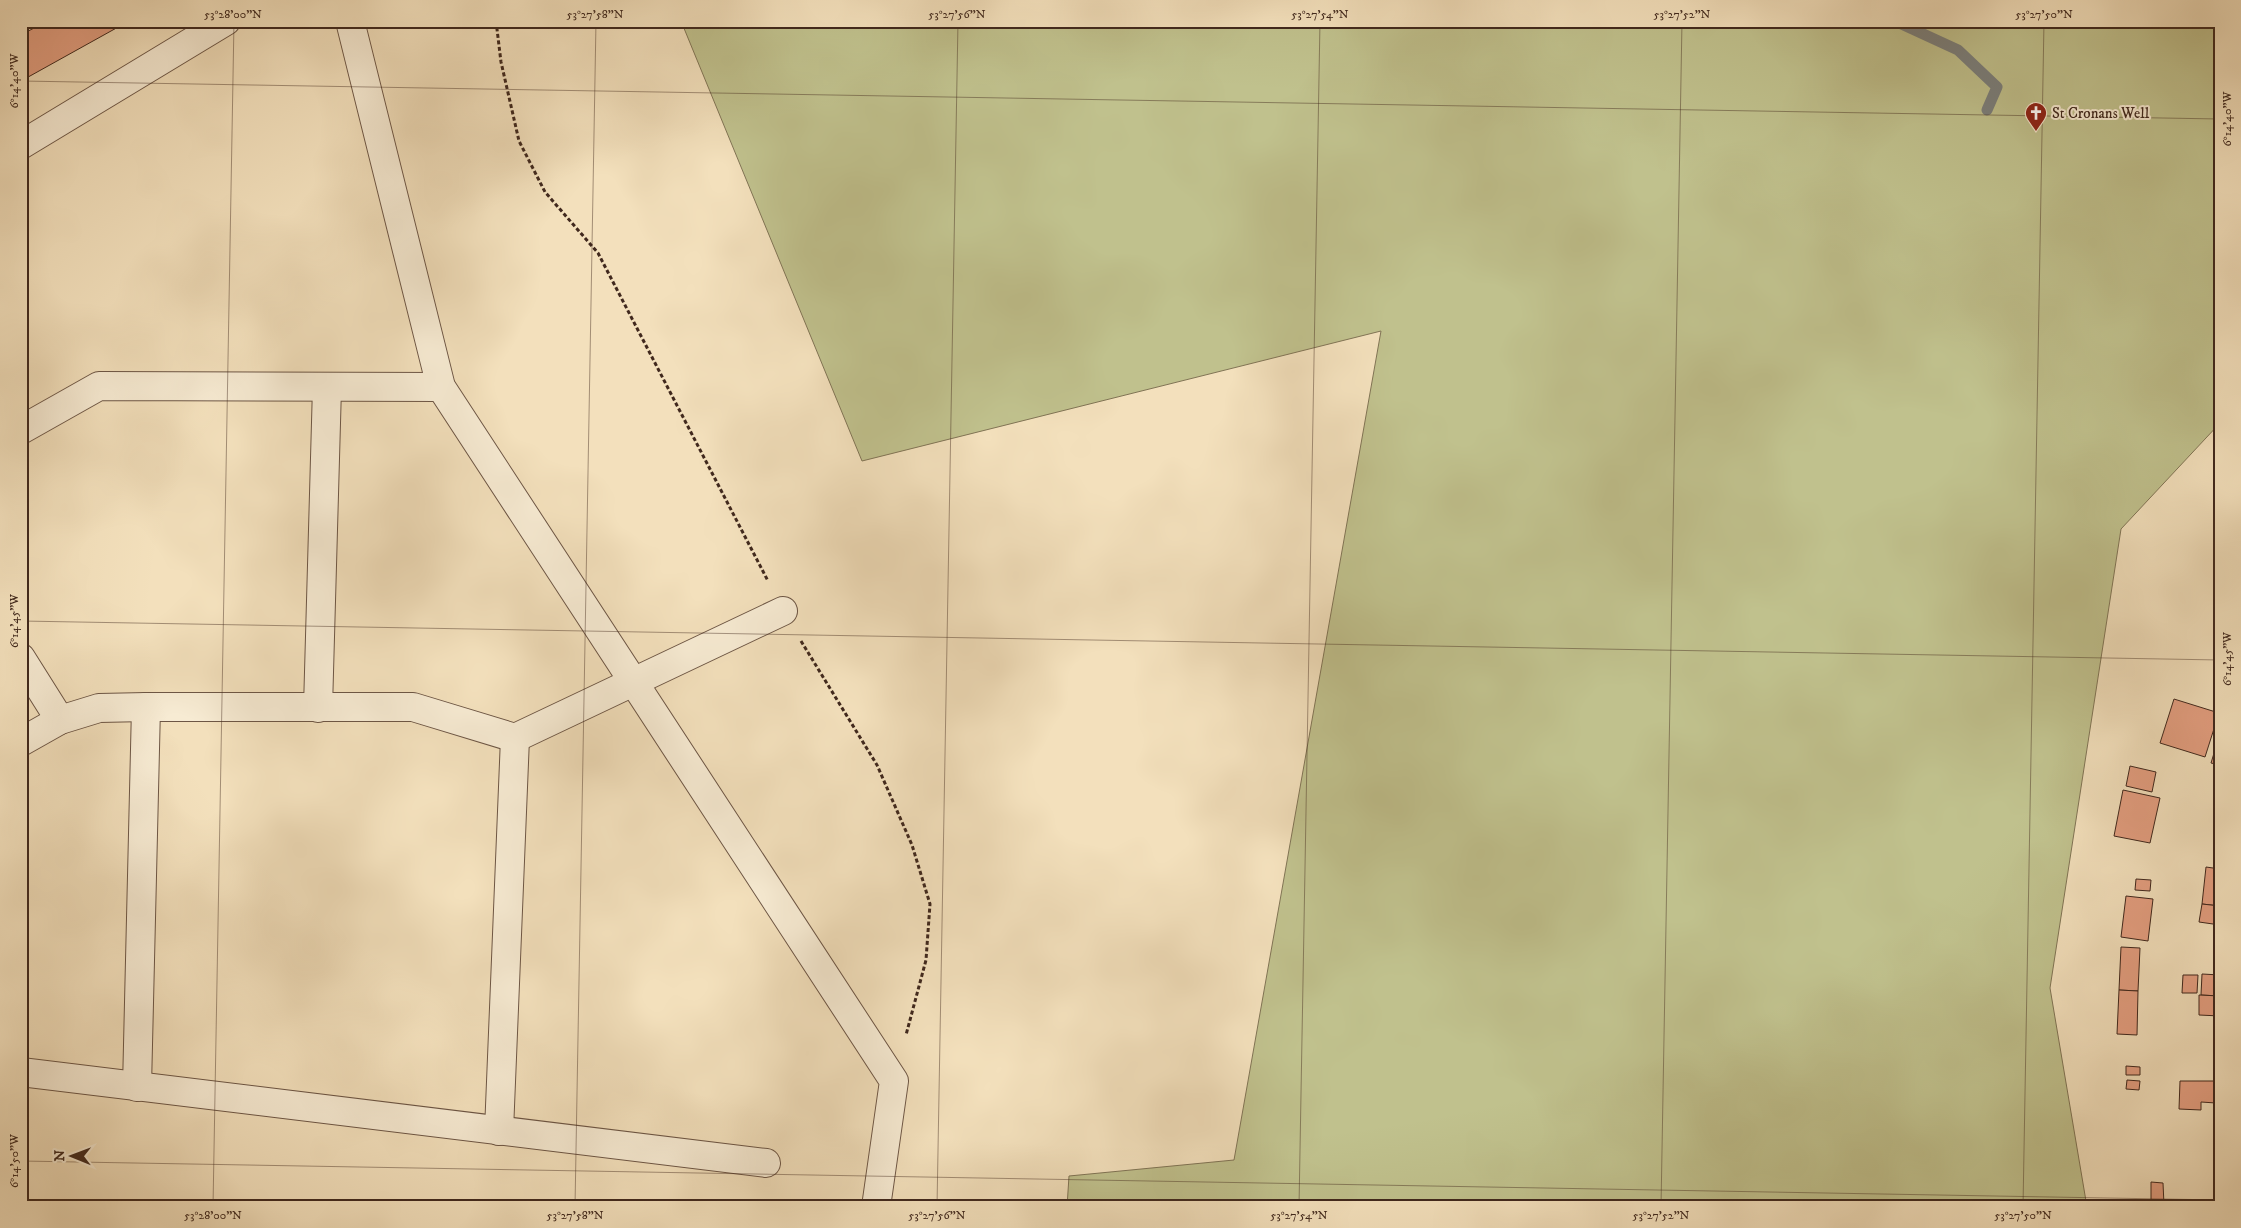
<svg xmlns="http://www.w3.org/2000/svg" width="2241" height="1228" font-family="'IM FELL DW Pica',serif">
<rect width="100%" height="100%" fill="#f3e0bc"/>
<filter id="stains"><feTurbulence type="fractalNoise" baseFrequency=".004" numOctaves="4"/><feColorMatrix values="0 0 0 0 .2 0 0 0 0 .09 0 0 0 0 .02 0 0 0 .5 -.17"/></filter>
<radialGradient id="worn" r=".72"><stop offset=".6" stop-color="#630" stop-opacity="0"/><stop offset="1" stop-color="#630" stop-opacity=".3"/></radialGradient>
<polygon fill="#c0c18d" stroke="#807455" points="681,21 2220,21 2220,423 2121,529 2050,988 2087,1207 1067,1207 1069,1176 1234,1160 1381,331 862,461"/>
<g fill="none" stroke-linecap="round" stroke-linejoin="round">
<polyline stroke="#7b807d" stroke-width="11" points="1895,21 1958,50 1997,87 1987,110"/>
</g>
<g fill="#e49f81" stroke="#40281d">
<polygon points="47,21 129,21 21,81 21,35"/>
<polygon points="2174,699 2219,713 2205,757 2160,743"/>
<polygon points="2215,750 2220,751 2220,765 2211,763"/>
<polygon points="2130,766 2156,772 2152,792 2126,786"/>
<polygon points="2123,790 2160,798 2150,843 2114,836"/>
<polygon points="2206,867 2220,869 2220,906 2202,904"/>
<polygon points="2136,879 2151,880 2150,891 2135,890"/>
<polygon points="2126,896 2153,899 2148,941 2121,937"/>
<polygon points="2202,904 2220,906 2220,925 2199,922"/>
<polygon points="2121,947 2140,948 2138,991 2119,990"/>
<polygon points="2202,974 2220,975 2220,996 2201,995"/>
<polygon points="2183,975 2198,975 2197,993 2182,993"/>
<polygon points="2119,990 2138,991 2137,1035 2117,1034"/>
<polygon points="2199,995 2220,996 2220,1016 2199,1015"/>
<polygon points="2218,1044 2220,1044 2220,1081 2217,1081"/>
<polygon points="2126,1066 2140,1067 2140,1075 2126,1075"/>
<polygon points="2127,1080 2140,1081 2139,1090 2126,1089"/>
<polygon points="2180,1081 2220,1081 2220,1119 2216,1119 2216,1103 2201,1102 2201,1110 2179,1109"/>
<polygon points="2151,1182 2163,1183 2164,1205 2151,1205"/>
</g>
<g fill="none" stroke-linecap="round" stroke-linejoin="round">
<g stroke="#6d5645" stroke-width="30">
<g id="street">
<polyline points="350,21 441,387 894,1081 876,1207"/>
<polyline points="21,145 226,21"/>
<polyline points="21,430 99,386 441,387"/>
<polyline points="21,658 60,720"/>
<polyline points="318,708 327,387"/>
<polyline points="21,742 60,720 99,708 146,707 413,707 515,738 783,611"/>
<polyline points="21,1072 766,1163"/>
<polyline points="137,1087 146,707"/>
<polyline points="499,1131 515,738"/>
</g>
</g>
<g stroke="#40281d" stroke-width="3" stroke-dasharray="4 2.5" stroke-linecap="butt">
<polyline points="496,21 501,62 519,141 545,192 598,253 768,581"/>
<polyline points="801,641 877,765 912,845 930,904 926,960 906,1035"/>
</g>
<use href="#street" stroke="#f7ebd3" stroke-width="28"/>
</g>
<path fill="none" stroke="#40281d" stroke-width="1" stroke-opacity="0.45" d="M 21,81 L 2220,119M 21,621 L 2220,660M 21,1161 L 2220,1200M 213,1207 L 234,21M 575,1207 L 596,21M 937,1207 L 958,21M 1299,1207 L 1320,21M 1661,1207 L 1682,21M 2023,1207 L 2044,21"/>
<defs>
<g id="church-pin" transform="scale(1.125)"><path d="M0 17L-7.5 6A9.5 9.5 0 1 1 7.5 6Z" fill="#8f2418" stroke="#f7ebd3"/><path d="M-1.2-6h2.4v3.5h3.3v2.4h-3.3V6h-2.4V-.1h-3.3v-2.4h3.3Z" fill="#fff"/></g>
</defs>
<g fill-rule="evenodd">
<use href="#church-pin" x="2036" y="113"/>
</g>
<g text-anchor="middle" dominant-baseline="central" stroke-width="4" stroke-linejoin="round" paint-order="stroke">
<g font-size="15" fill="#40281d" stroke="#f7ebd3" text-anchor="start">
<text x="2052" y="113">St Cronans Well</text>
</g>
</g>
<rect width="2241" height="1228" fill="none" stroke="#f3e0bc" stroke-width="55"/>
<g transform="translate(72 1156) rotate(271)" stroke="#f7ebd3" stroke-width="4" paint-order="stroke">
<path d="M0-4L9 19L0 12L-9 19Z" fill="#40281d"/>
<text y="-8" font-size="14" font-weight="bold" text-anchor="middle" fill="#40281d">N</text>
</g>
<rect x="28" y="28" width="2186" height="1172" fill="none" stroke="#40281d" stroke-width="2"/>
<g font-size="12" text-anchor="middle" fill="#40281d">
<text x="233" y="18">53°28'00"N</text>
<text x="595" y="18">53°27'58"N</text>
<text x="957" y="18">53°27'56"N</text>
<text x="1320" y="18">53°27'54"N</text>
<text x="1682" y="18">53°27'52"N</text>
<text x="2044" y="18">53°27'50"N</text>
<text transform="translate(14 81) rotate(-90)" y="4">6°14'40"W</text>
<text transform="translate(2227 119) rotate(-90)" y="4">6°14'40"W</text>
<text transform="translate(14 621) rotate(-90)" y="4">6°14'45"W</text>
<text transform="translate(2227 659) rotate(-90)" y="4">6°14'45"W</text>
<text transform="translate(14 1161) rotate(-90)" y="4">6°14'50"W</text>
<text x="213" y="1219">53°28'00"N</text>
<text x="575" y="1219">53°27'58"N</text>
<text x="937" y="1219">53°27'56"N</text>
<text x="1299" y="1219">53°27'54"N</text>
<text x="1661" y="1219">53°27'52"N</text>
<text x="2023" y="1219">53°27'50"N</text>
</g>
<rect width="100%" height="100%" filter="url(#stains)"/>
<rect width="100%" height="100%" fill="url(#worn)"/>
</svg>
